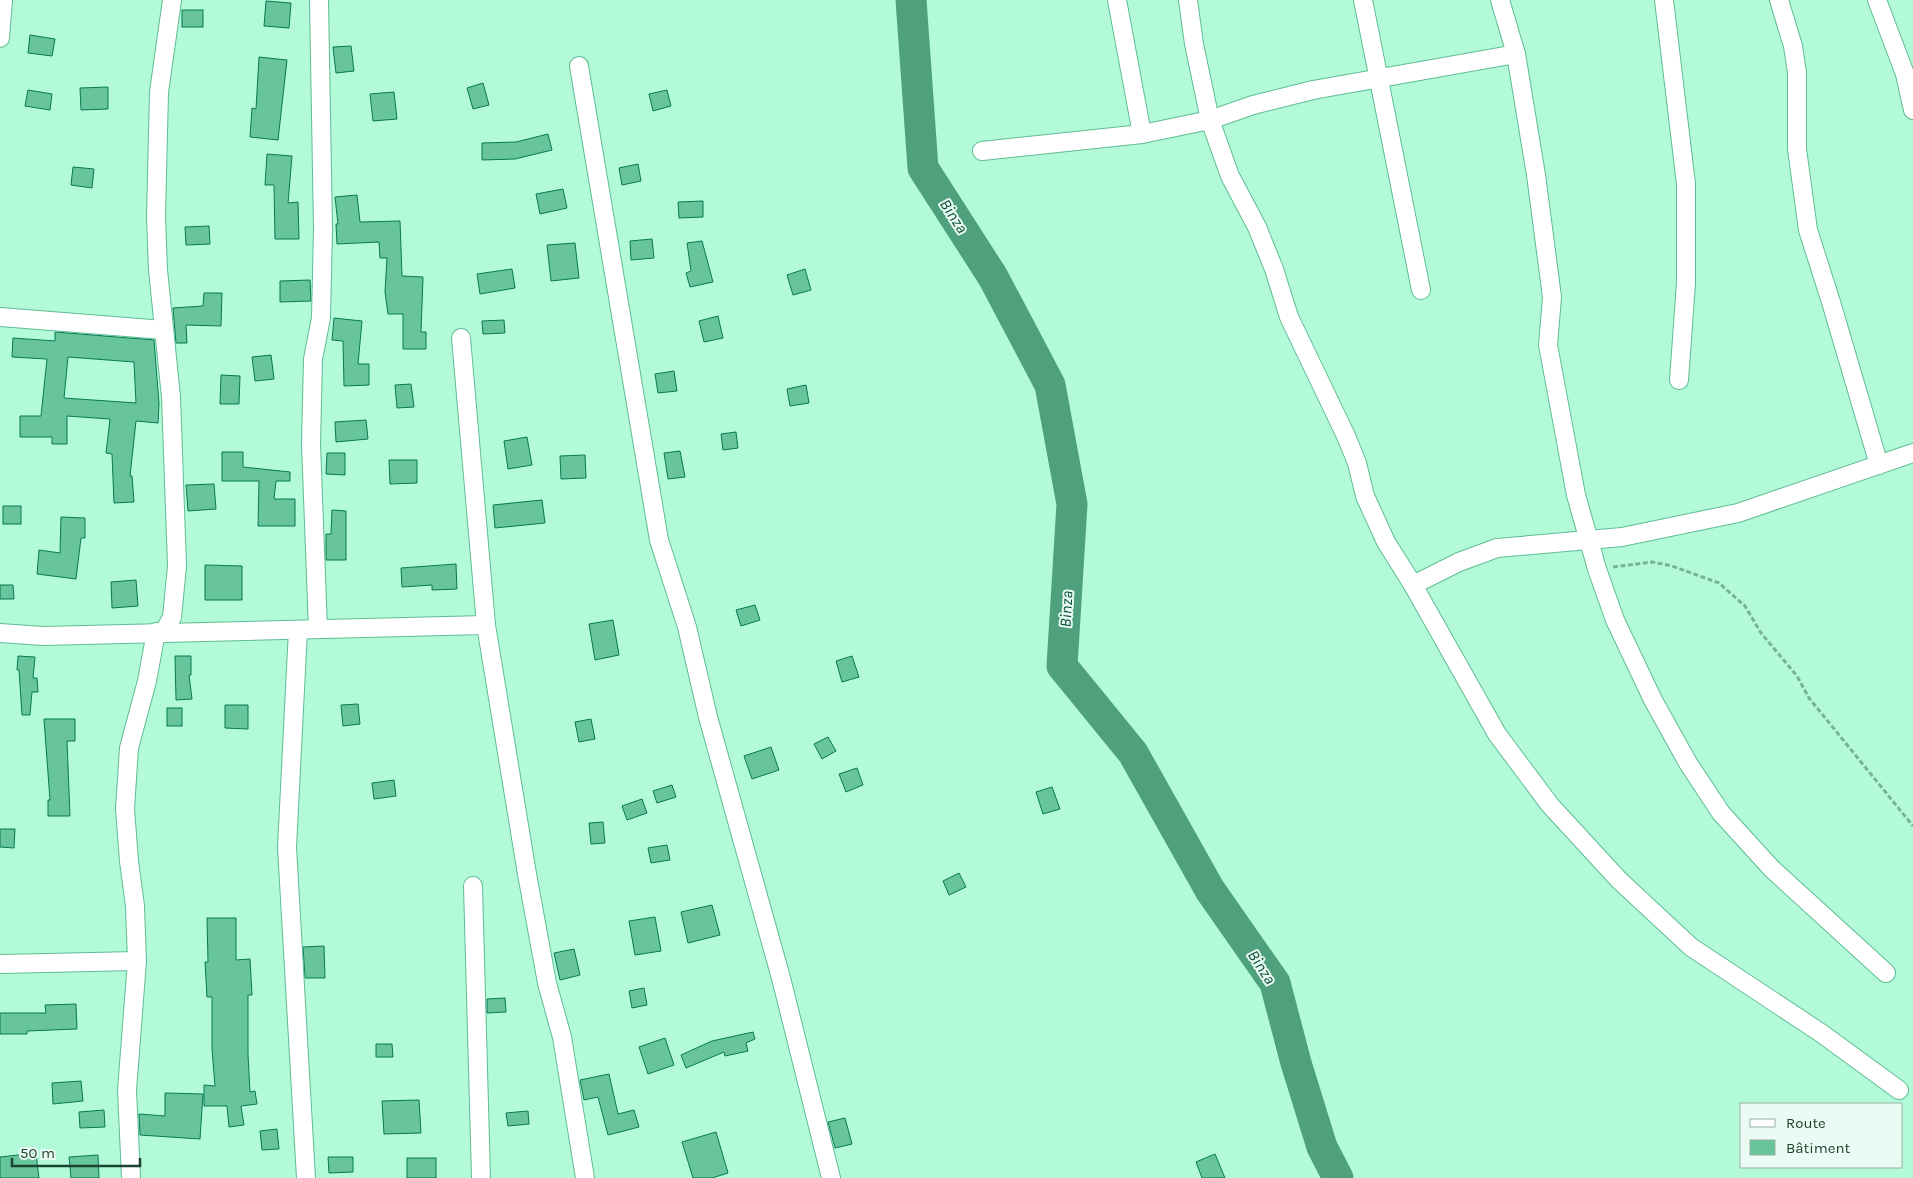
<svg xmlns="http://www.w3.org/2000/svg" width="1913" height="1178" font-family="Karla,sans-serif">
<rect width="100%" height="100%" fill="#b3fbd8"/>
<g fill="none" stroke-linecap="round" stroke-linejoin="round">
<polyline stroke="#4fa17e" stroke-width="31" points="911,0 923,168 993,277 1050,385 1072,504 1062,666 1133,753 1210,890 1275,983 1296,1063 1322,1147 1338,1178"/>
</g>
<g fill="#67c49b" stroke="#077954" fill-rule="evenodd">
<polygon points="266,1 291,3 289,28 264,26"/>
<rect x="182" y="10" width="21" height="17"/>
<polygon points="30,35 55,39 52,56 28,53"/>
<polygon points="351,46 354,71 336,73 333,47"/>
<polygon points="259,57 287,60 278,140 250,137 252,108 256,109"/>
<polygon points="483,83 489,105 473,109 467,88"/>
<polygon points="108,87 108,109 81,110 80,88"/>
<polygon points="28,90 52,94 50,110 25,106"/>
<polygon points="667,90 671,106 653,111 649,94"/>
<polygon points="394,92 397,119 373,121 370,94"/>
<polygon points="548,134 552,150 515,159 482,160 482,143 516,142"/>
<polygon points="267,154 292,156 288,203 298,202 299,239 275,239 274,185 265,185"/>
<polygon points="638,164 641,181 622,185 619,168"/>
<polygon points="73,167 94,169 92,188 71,185"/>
<polygon points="563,189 567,208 540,214 536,194"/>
<polygon points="357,195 360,222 400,221 402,276 423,277 421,332 426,332 426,349 403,349 403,314 388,314 385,292 387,258 380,258 379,242 337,244 336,224 338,224 335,197"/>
<polygon points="703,201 703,217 679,218 678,202"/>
<polygon points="209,226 210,244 186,245 185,227"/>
<polygon points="652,239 654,258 631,260 630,241"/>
<polygon points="702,241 713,282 690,287 686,273 691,271 687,243"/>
<polygon points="575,243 579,278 551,281 547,245"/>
<polygon points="512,269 515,288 480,294 477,274"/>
<polygon points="805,269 811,290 793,295 787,275"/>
<polygon points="310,280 311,301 280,302 280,281"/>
<polygon points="204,293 222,293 221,326 186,325 187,343 176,343 173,308 203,306"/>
<polygon points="718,316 723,338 704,342 699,321"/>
<polygon points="334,318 362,321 358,364 369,364 369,385 344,386 343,341 332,340"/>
<polygon points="504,320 505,333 483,334 482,321"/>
<path d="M 55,332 L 154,340 L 159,404 L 158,423 L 136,421 L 130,476 L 132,476 L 134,502 L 114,503 L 112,454 L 106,453 L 110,419 L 67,416 L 67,444 L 52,444 L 52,437 L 20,437 L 20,416 L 41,416 L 47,359 L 12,357 L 13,338 L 55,341 ZM 68,357 L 134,362 L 136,403 L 64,398 Z"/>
<polygon points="271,355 274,379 255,381 252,357"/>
<polygon points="674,371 677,391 658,393 655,374"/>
<polygon points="221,375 240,376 239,404 220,404"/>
<polygon points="411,384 414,407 397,408 395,385"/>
<polygon points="806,385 809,403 790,406 787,389"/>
<polygon points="366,420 368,439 336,442 335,422"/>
<polygon points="736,432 738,448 723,450 721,434"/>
<polygon points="527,437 532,465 508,469 504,441"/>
<polygon points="680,451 685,477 668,479 664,453"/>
<polygon points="222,452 243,452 243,467 290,472 290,481 276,481 274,499 295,499 295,526 258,526 259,481 222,481"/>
<polygon points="327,453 345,453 345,475 326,474"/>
<polygon points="585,455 586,478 561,479 560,456"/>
<polygon points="389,460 417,460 417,483 390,484"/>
<polygon points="214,484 216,509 188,511 186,485"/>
<polygon points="542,500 545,523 495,528 493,505"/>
<rect x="3" y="506" width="18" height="18"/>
<polygon points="332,510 346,511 346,560 326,560 326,534 331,534"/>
<polygon points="61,517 85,518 85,538 81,538 76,579 37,574 39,550 60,553"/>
<polygon points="456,564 457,589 432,590 432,585 402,587 401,568"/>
<polygon points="205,565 242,566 242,600 205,600"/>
<polygon points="136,580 138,606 112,608 111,582"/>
<polygon points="0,585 13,585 14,599 0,599"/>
<polygon points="755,605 760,620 741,626 736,610"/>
<polygon points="613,620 619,655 595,660 589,624"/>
<polygon points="18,656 35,657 33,678 37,678 38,692 32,692 30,715 22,715 19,670 17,670"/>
<polygon points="175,656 191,656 191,675 189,675 192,699 176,700"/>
<polygon points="852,656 859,677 842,682 836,661"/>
<polygon points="358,704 360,724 343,726 341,705"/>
<polygon points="225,705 248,705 248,729 225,728"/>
<rect x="167" y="708" width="15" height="18"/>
<polygon points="44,719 75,719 75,741 67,741 70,816 48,816 48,800 50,800"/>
<polygon points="591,719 595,739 579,742 575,722"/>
<polygon points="828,737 836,751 822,759 814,744"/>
<polygon points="771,747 779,770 752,779 744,756"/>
<polygon points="857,768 863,785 846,792 839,774"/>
<polygon points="394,780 396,796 374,799 372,783"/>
<polygon points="672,785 676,797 657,803 653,791"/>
<polygon points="1052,787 1060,809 1043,814 1036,792"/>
<polygon points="642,799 647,813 627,820 622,806"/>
<polygon points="603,822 605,843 591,844 589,823"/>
<polygon points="0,829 15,829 14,848 0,847"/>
<polygon points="667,845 670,860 651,863 648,848"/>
<polygon points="959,873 966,887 949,895 943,881"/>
<polygon points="712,905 720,935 688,943 681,912"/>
<polygon points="655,917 661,951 635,955 629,921"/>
<polygon points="207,918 236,918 236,960 250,959 252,995 248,995 248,1054 250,1092 255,1091 257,1104 241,1106 244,1125 229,1127 227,1106 204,1106 204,1085 215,1086 212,1049 212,997 207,997 205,962 208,962"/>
<polygon points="324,946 325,978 305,978 303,947"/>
<polygon points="574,949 580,975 560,980 554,953"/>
<polygon points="644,988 647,1005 632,1008 629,991"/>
<polygon points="505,998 506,1012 487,1013 487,999"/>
<polygon points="76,1004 77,1029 27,1031 27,1034 0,1034 0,1013 46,1013 45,1005"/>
<polygon points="753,1032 755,1039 746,1043 748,1051 725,1056 724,1052 686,1068 681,1055 712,1041"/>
<polygon points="665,1038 674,1065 648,1074 639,1047"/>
<polygon points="376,1044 392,1044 393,1057 376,1057"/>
<polygon points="609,1074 618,1114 634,1110 639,1127 608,1135 598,1097 584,1100 580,1080"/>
<polygon points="81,1081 83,1101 53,1104 52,1083"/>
<polygon points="165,1093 203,1094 200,1139 140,1135 139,1114 165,1116"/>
<polygon points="419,1100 421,1133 384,1134 382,1101"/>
<polygon points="104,1110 105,1127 80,1128 79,1112"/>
<polygon points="528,1111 529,1124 508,1126 506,1113"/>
<polygon points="845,1118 852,1144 835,1148 828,1122"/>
<polygon points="277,1129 279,1149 262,1150 260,1131"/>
<polygon points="716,1132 728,1173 712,1178 693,1178 682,1142"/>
<polygon points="36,1153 39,1178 0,1178 0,1157"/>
<polygon points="1215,1154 1225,1178 1202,1178 1196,1162"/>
<polygon points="98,1155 99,1178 71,1178 69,1157"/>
<polygon points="328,1157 353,1157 353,1172 329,1173"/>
<rect x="407" y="1158" width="29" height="20"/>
</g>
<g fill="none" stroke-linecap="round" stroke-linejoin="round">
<g stroke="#5fbc94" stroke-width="20">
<g id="minor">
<polyline points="1117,0 1142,134"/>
<polyline points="1188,0 1194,44 1210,120 1230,176 1257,227 1274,269 1289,317 1346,436 1357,463 1365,496 1386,542 1413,585 1497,734 1550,805 1619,880 1691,947 1821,1033 1899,1090"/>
<polyline points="1363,0 1421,290"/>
<polyline points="1500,0 1516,54 1536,175 1552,297 1548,345 1576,495 1597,569 1615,620 1653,700 1688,763 1721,813 1772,869 1886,973"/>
<polyline points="1664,0 1686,184 1686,283 1679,380"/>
<polyline points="1779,0 1793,46 1797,73 1797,149 1808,230 1831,302 1879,465"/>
<polyline points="1877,0 1905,74 1913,110"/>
<polyline points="0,38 3,0"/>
<polyline points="579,66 659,540 687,627 708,717 781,978 831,1178"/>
<polyline points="982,151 1142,134 1210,120 1253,105 1313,90 1516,54"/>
<polyline points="0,317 164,330"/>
<polyline points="461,338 486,625 527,874 547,983 562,1037 585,1178"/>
<polyline points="1413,585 1459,562 1497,548 1622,537 1738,513 1913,453"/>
<polyline points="318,629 311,444 313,359 321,318 323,229 319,0"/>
<polyline points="298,630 287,847 306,1178"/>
<polyline points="164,632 172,617 177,566 171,397 158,270 156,217 159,92 172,0"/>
<polyline points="0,633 43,636 486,625"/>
<polyline points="473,886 481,1178"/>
<polyline points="0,964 137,961"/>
<polyline points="131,1178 127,1090 137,961 135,906 129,861 125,809 129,748 147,681 156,632"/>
</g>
</g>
<polyline stroke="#78b397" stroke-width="3" stroke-dasharray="5 2.5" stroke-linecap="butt" points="1613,567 1652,562 1672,566 1719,583 1745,606 1761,633 1797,676 1809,698 1913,826"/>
<use href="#minor" stroke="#fff" stroke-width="18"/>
</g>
<g text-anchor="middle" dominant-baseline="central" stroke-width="4" stroke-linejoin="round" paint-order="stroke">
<g font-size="16" font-style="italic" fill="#064c34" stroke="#e9fbf2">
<text transform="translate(954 216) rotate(57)">Binza</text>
<text transform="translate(1066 609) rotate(-87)">Binza</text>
<text transform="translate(1262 967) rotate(57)">Binza</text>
</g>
</g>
<rect x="1740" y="1103" width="162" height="65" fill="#e9fbf2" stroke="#97b1a5"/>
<rect x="1750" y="1119" width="25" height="8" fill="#ffffff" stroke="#97b1a5"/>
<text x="1786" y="1128" font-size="15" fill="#1b4332">Route</text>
<rect x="1750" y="1140" width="25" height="15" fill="#67c49b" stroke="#97b1a5"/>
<text x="1786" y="1153" font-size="15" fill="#1b4332">Bâtiment</text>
<path d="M12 1158v8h128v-8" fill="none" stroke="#1b4332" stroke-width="2.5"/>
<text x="20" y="1158" font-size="15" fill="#1b4332" stroke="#e9fbf2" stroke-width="4" paint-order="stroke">50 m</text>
</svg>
